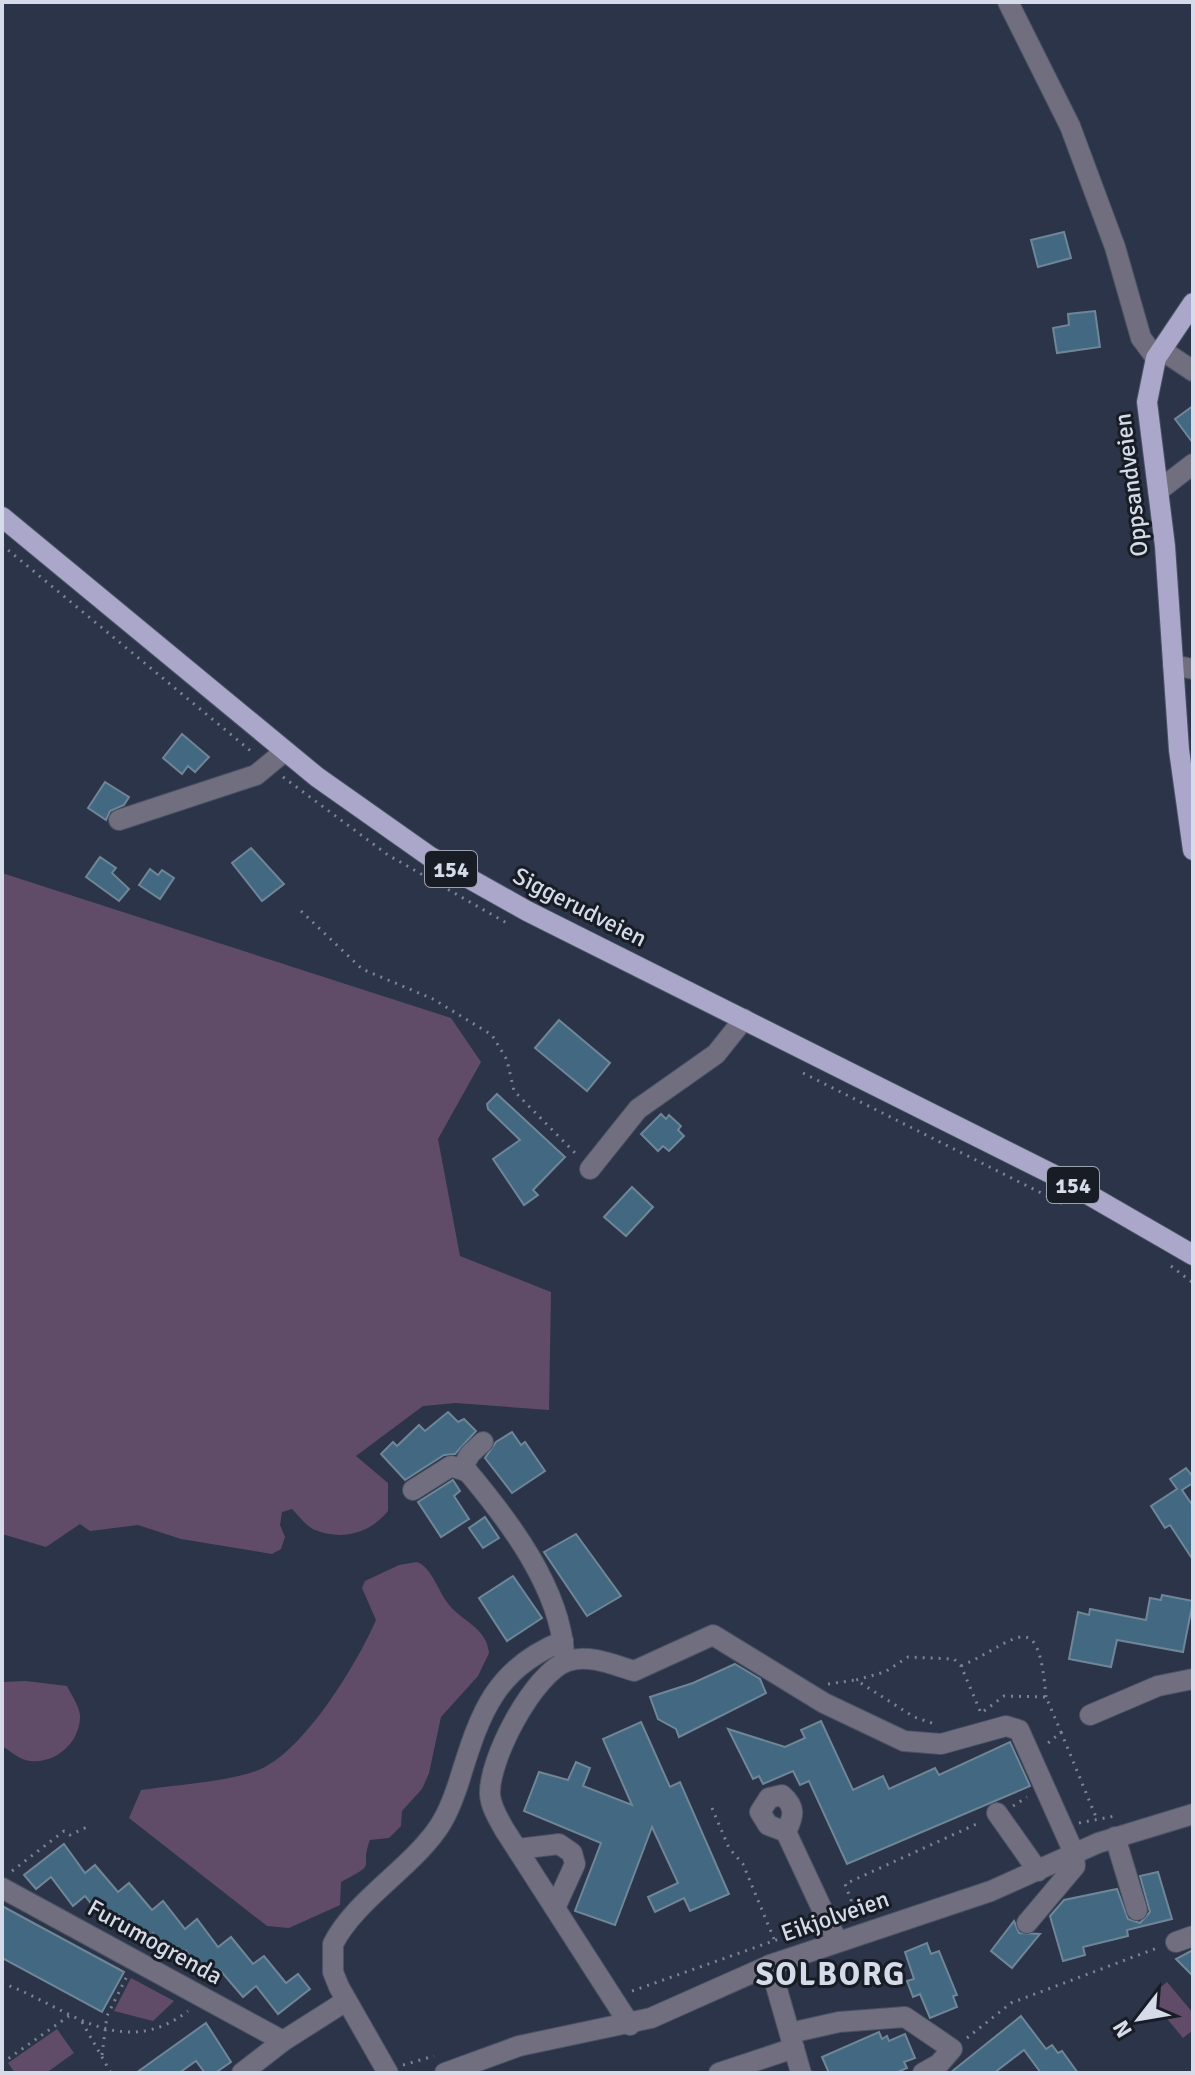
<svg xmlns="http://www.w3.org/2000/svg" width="1195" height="2075" font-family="Signika,sans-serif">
<rect width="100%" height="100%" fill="#2b3448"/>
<g fill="#604c69">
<path d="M 2,873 L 451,1018 L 481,1062 L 438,1139 L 460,1256 L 551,1292 L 549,1410 L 456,1403 L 423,1406 L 356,1456 L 388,1483 L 388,1511 C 370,1533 343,1541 315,1530 C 307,1527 298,1515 292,1509 L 282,1512 L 280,1525 L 285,1537 L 281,1549 L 272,1554 L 181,1539 L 138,1525 L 90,1531 L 80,1524 L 46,1547 L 2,1534 Z"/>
<path d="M 417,1562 C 432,1567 439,1594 450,1606 C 464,1622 487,1629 489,1653 L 478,1676 L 441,1717 L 429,1773 L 422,1789 L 402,1811 L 401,1826 L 389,1838 L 370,1840 C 358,1870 381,1861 341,1882 L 340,1905 L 289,1928 L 267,1926 L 129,1818 L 141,1790 C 175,1785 225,1782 256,1771 C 302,1755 357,1664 376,1620 L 362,1588 L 365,1581 L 399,1565 Z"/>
<path d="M 26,1681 L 67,1686 C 71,1694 79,1706 80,1715 C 81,1741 57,1764 30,1761 C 20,1760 10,1751 2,1746 L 2,1682 Z"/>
<polygon points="131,1978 174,2001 153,2021 114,2011"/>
<polygon points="1167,1982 1193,2013 1193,2030 1183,2038 1149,1997"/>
<polygon points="57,2029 74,2053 46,2073 15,2073 8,2063"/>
</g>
<g fill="#436882" stroke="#6f8697" stroke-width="2">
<polygon points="1064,232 1071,258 1038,267 1031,240"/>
<polygon points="1095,311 1100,347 1057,353 1053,328 1069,325 1068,314"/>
<polygon points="1193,406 1193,443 1175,419"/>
<polygon points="182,734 209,757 195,772 188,766 182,774 163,758"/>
<polygon points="105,782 129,797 124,805 110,811 106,820 88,808"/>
<polygon points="251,848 284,884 262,901 232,863"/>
<polygon points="100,857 116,868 112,873 129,889 119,901 86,877"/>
<polygon points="150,869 158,875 162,870 174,878 160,899 139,885"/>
<polygon points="559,1020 610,1063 587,1091 535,1048"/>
<polygon points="497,1094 565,1157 533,1190 538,1195 524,1205 493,1159 520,1140 488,1109 487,1104"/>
<polygon points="661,1114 666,1119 669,1115 681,1126 678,1130 684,1136 669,1151 663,1146 658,1151 641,1134"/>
<polygon points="632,1187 653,1207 626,1236 604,1217"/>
<polygon points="448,1412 458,1422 464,1419 476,1431 455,1454 444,1455 405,1480 381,1454 393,1442 397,1446 419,1425 425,1431"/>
<polygon points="512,1432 521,1445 525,1442 545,1471 512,1493 485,1458 496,1442"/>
<polygon points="1186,1468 1193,1477 1193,1483 1182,1490 1193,1506 1193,1560 1170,1525 1165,1528 1151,1506 1177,1489 1170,1479"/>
<polygon points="453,1480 460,1491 454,1496 469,1519 441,1537 418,1502"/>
<polygon points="485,1517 499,1538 483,1548 469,1528"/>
<polygon points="576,1534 621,1596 587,1616 544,1552"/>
<polygon points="513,1576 542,1618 507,1641 479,1598"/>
<polygon points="1162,1595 1193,1601 1183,1652 1117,1640 1111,1667 1069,1659 1078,1612 1089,1615 1090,1609 1146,1620 1150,1598 1161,1600"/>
<polygon points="735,1664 760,1679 766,1693 679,1737 676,1729 658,1719 650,1697 693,1683"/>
<polygon points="821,1721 853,1790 883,1776 889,1789 935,1768 939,1775 1010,1742 1030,1786 847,1864 809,1781 800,1785 793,1771 763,1784 759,1776 753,1779 728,1729 785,1747 805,1738 801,1730"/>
<polygon points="641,1722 670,1787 680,1782 729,1894 690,1911 684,1898 655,1912 648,1897 678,1883 652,1827 615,1925 575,1911 601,1843 524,1811 539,1772 568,1780 576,1762 590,1768 583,1786 632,1805 603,1739"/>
<polygon points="64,1844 85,1873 95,1865 118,1892 129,1883 152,1910 163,1901 185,1929 197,1919 218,1947 231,1937 253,1964 264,1956 286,1983 298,1974 310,1989 278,2014 256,1986 243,1997 220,1970 208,1979 186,1951 174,1961 153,1933 141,1942 119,1915 107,1924 85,1896 73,1906 51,1877 36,1889 24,1875"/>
<polygon points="1158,1872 1172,1919 1127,1930 1128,1936 1083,1947 1085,1955 1063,1961 1050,1916 1064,1900 1117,1889 1128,1919 1140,1923 1150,1912 1140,1876"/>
<polygon points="2,1906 124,1972 102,2012 2,1958"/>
<polygon points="1014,1921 1019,1933 1040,1934 1012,1968 991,1951"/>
<polygon points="927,1943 931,1954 939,1951 957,1995 953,1996 957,2007 930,2018 920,1994 913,1997 907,1981 914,1979 905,1952"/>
<polygon points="1193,1950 1193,1976 1176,1959"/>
<polygon points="1021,2016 1046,2049 1052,2045 1058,2053 1062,2051 1078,2073 1041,2073 1024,2050 994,2073 950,2073"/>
<polygon points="206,2023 231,2062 215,2073 205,2073 196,2061 179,2073 136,2073"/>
<polygon points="879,2032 882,2039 887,2036 889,2041 905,2034 915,2058 904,2062 907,2068 895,2073 829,2073 822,2057"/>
</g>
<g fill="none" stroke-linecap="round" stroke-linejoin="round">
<g stroke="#4a5265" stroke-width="22">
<g id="minor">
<polyline points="1008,2 1070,126 1115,247 1141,338 1156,358"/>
<polyline points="1160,349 1193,371"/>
<polyline points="1158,491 1193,464"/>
<polyline points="1173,665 1193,669"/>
<polyline points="119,820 256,775 285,751"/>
<polyline points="590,1169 638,1109 716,1054 744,1019"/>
<polyline points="462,1468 470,1454 483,1442"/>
<path d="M 413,1490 L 451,1466 L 468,1472 C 509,1521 560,1588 564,1654"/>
<polyline points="1090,1715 1158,1686 1193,1679"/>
<polyline points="997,1813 1038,1871"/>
<path d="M 786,1832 L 768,1825 L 760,1812 L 769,1798 L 782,1795 C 796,1807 794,1816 786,1832 L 837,1941"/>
<polyline points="1115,1837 1137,1910"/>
<polyline points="518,1849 559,1844 572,1853 575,1864 555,1908"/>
<polyline points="2,1888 283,2041"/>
<polyline points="1176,1942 1193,1936"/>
<polyline points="770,1965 801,2073"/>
<path d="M 630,2025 L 504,1829 C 498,1818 491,1807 490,1795 C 488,1760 534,1672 568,1661 C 589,1654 614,1665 634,1671 L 713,1635 L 824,1703 L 904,1741 L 941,1744 L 1006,1726 L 1019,1730 L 1074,1853 L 1075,1866 L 1027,1923"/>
<polyline points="790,2033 839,2022 905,2017 952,2049 939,2064 923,2073"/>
<polyline points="242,2073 283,2041 346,2001"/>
<path d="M 388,2073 L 339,1987 L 333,1972 L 333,1944 C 354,1902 408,1870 436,1831 C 448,1815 455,1795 461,1775 C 481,1711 496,1668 563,1641"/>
<polyline points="445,2073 519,2046 651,2018 770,1965 991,1891 1098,1843 1193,1814"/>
<polyline points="719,2073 794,2048"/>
</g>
</g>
<g stroke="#4a5265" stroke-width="22">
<g id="major">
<polyline points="1193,303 1156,358 1147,402 1165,546 1179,750 1193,850"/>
<polyline points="2,517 317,777 429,856 527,911 1058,1177 1193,1255"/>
</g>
</g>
<g stroke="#7b8394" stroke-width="3" stroke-dasharray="2 6" stroke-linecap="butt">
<polyline points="2,545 252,752"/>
<polyline points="283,777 388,855 510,925"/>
<polyline points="301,911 362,969 433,999 492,1035 507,1060 514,1091 576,1154"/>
<polyline points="803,1073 1067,1206"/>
<polyline points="1171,1266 1193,1283"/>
<path d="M 961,1666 C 1019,1640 1038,1604 1046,1697"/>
<polyline points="828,1684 856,1680"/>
<polyline points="984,1711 1004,1696 1046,1697 1061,1732 1047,1744"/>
<polyline points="932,1723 914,1717 856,1680 885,1672 908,1657 954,1659 961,1666 981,1713"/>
<polyline points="1061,1732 1096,1817"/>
<polyline points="1013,1806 1027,1797"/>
<polyline points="712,1808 729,1848 743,1864 774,1939"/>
<polyline points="1079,1823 1115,1816"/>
<polyline points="12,1871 64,1831 70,1835 87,1827"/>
<polyline points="848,1917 851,1900 845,1884 981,1822"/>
<path d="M 2,1983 C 65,2005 120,2063 188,2011"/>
<polyline points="632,1991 810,1928"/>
<polyline points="82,2022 111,2073"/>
<polyline points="967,2038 1011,2003 1157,1948"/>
<polyline points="102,2055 107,2016 127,1976"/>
<polyline points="2,2063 69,2016"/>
<polyline points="403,2065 434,2056"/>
</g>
<use href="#minor" stroke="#706e7f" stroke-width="20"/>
<use href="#major" stroke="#aba7ca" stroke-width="20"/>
</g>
<g text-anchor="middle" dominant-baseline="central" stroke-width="6" stroke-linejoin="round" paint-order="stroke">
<g fill="#181c25" stroke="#9ca2ae" stroke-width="2">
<rect x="425" y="851" width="52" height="36" rx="6"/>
<rect x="1047" y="1167" width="52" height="36" rx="6"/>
</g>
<g font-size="22" font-weight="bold" fill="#d5dbe8">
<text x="451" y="869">154</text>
<text x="1073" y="1185">154</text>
</g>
<g font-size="24" fill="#d5dbe8" stroke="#181c25">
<text transform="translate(1131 485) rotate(-97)">Oppsandveien</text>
<text transform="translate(580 907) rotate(27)">Siggerudveien</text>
<text transform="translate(835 1916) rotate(-19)">Eikjolveien</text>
<text transform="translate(155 1942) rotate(29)">Furumogrenda</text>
</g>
<g font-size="32" font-weight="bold" letter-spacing="2" fill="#d5dbe8" stroke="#181c25">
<text x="831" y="1974">SOLBORG</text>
</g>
</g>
<rect width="1195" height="2075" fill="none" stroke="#d5dbe8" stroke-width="8"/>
<g transform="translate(1139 2019) rotate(239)" stroke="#181c25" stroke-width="6" paint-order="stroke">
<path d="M0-6L14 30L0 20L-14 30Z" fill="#d5dbe8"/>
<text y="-12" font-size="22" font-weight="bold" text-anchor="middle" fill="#d5dbe8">N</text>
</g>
</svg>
